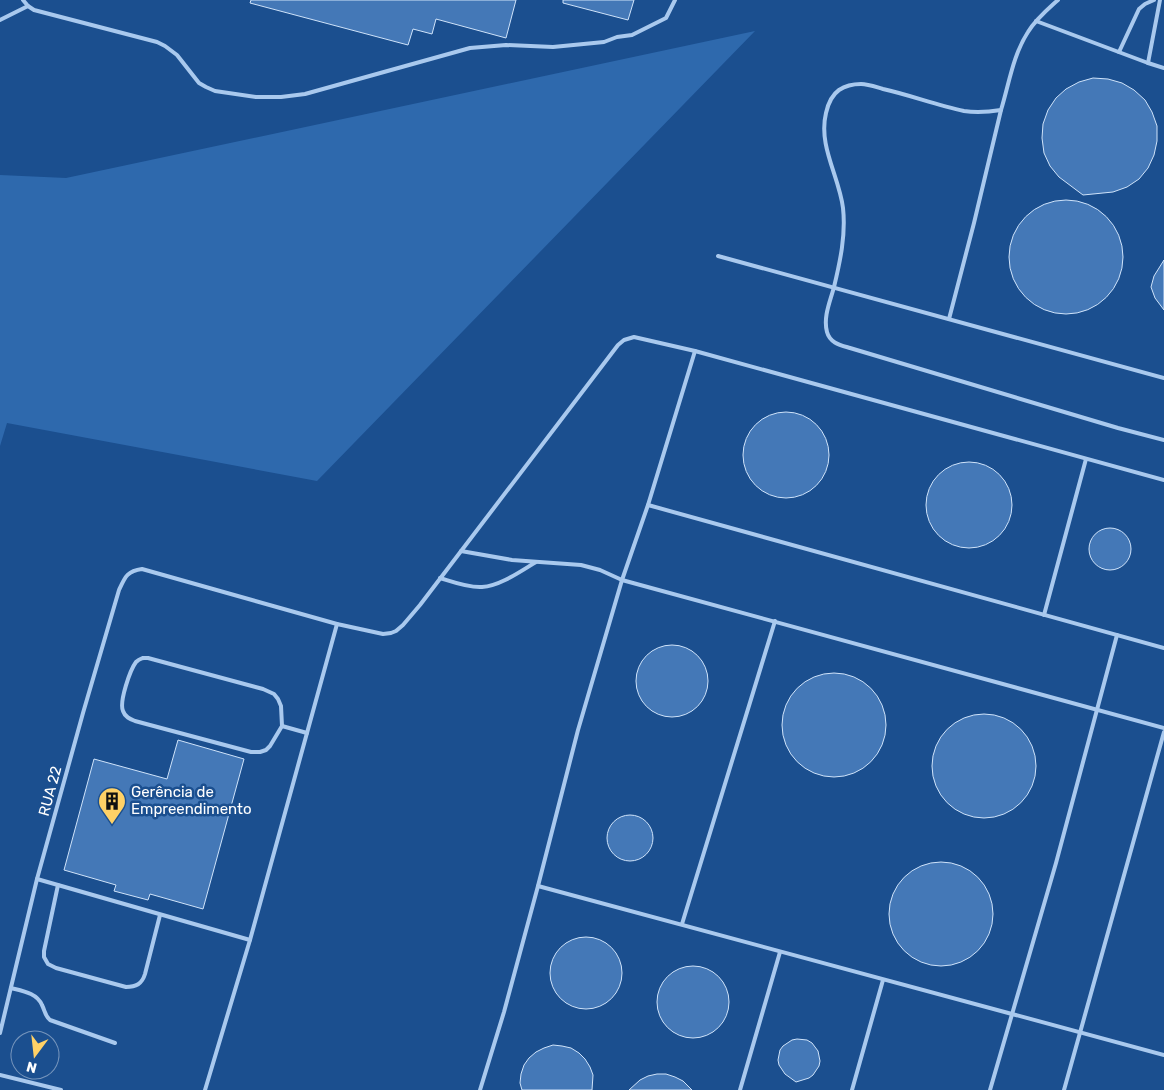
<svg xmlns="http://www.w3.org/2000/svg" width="1164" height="1090" font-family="Rubik,sans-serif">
<rect width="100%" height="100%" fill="#1b4f8f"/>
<polygon fill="#2e69ad" points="755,31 317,481 7,423 0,446 0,175 66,178"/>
<g fill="#4478b7" stroke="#cfe3fa">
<polygon points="251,0 516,0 506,38 436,19 432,34 413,29 408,45 250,3"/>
<polygon points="563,0 634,0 628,20 563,3"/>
<polygon points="1093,78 1108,79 1122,83 1134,90 1145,100 1152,112 1157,126 1157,141 1154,155 1148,168 1139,179 1127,187 1113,192 1083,195 1059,177 1050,166 1044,153 1042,138 1043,124 1048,110 1056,98 1066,89 1079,82"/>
<circle cx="1066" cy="257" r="57"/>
<polygon points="1164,260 1164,310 1155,298 1151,287 1154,276"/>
<circle cx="786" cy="455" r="43"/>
<circle cx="969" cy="505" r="43"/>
<circle cx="1110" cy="549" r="21"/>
<circle cx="672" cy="681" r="36"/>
<circle cx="834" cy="725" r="52"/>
<circle cx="984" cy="766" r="52"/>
<polygon points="178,740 244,759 203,909 150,894 148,900 114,891 116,885 64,870 94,759 167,779"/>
<circle cx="630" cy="838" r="23"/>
<circle cx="941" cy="914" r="52"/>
<circle cx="586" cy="973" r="36"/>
<circle cx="693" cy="1002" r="36"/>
<polygon points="797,1039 807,1040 812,1043 818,1051 820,1061 819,1066 813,1075 809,1078 796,1082 785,1074 779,1065 778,1060 780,1050 783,1046 792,1040"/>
<polygon points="553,1045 562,1046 571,1048 579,1053 585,1059 590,1067 593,1075 592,1090 522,1090 520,1083 521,1074 524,1065 529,1058 536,1052 544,1048"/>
<polygon points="657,1074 666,1074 675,1077 683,1081 692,1090 629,1090 640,1080 648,1076"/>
</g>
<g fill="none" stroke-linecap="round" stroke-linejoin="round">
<g stroke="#a9c9ee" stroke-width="4">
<polyline points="23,0 28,6 34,10 157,42 165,46 177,55 199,83 206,87 215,91 256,97 281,97 305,94 470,48 506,45 553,47 604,42 617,37 632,35 666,18 675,0"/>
<path d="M 1058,0 C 1047,10 1036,19 1028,32 C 1013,55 1009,84 1001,110 C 989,112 976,113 964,111 C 936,105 910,95 883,89 C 876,87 868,84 861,84 C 854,84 845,86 839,90 C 832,95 828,104 826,113 C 818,146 839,176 843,208 C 846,235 840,262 834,287 C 830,302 823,317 827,332 C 830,343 840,345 850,348 L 1118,428 L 1164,440"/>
<polyline points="0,20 28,6"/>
<polyline points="1036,21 1148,63 1164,68"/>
<polyline points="1119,52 1139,9 1145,4 1154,0"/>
<polyline points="1148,63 1160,0"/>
<polyline points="718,256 1164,378"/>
<polyline points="949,319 974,223 1001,110"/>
<polyline points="648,505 1164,648"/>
<polyline points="461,551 512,560 581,565 600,570 622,580 1164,728"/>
<path d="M 440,578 C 453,582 469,588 482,587 C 500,586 521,571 536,562"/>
<polyline points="1044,615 1086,459"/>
<path d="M 143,658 L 148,658 L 263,689 L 274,694 L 278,699 L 281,706 L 282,726 L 270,746 L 266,750 L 260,752 L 251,752 L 135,721 C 130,719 125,717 123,711 C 119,702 130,670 136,662 C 139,659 140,659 143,658 Z"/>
<polyline points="282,726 307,733"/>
<polyline points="37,879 250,940"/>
<path d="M 58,885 L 44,951 L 44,957 L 48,964 L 56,968 L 126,987 C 136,987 142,984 145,974 L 160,915"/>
<polyline points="538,886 1164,1055"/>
<polyline points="682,924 775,621"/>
<path d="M 11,988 C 23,991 37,993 42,1005 C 45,1011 45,1016 50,1020 L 115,1043"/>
<path d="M 0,1033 L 37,879 L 83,713 L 119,590 C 125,577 127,571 142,569 L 337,624 L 383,634 L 391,633 L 396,631 L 403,625 L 420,605 L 618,345 L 624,340 L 634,337 L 695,351 L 1164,480"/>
<polyline points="0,1075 61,1090"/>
<polyline points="205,1090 250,940 337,624"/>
<polyline points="480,1090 504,1012 538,886 578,730 622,580 648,505 695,351"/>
<polyline points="740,1090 780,952"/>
<polyline points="852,1090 883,980"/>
<polyline points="990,1090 1056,863 1117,635"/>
<polyline points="1064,1090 1164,732"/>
</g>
</g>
<defs>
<g id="building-pin" transform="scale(1.4375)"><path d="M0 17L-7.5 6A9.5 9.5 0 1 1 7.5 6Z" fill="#ffd166" stroke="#1b4f8f"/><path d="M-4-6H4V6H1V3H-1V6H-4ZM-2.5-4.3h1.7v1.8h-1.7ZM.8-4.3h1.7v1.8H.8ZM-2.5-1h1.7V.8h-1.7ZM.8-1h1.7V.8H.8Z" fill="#111"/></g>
</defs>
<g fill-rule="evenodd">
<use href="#building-pin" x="112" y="801"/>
</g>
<g text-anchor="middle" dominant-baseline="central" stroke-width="5" stroke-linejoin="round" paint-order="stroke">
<g font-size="15" fill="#fff" stroke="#1b4f8f">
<text transform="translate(50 791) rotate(-75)">RUA 22</text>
</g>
<g font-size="15" fill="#fff" stroke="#1b4f8f" text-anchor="start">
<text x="131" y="792">Gerência de<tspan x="131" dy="17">Empreendimento</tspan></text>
</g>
</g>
<g transform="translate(35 1055) rotate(195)"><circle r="24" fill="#1b4f8f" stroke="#7695bc"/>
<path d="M0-4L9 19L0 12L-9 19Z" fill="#ffd166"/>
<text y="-8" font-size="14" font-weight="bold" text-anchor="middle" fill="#ffffff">N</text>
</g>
</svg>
